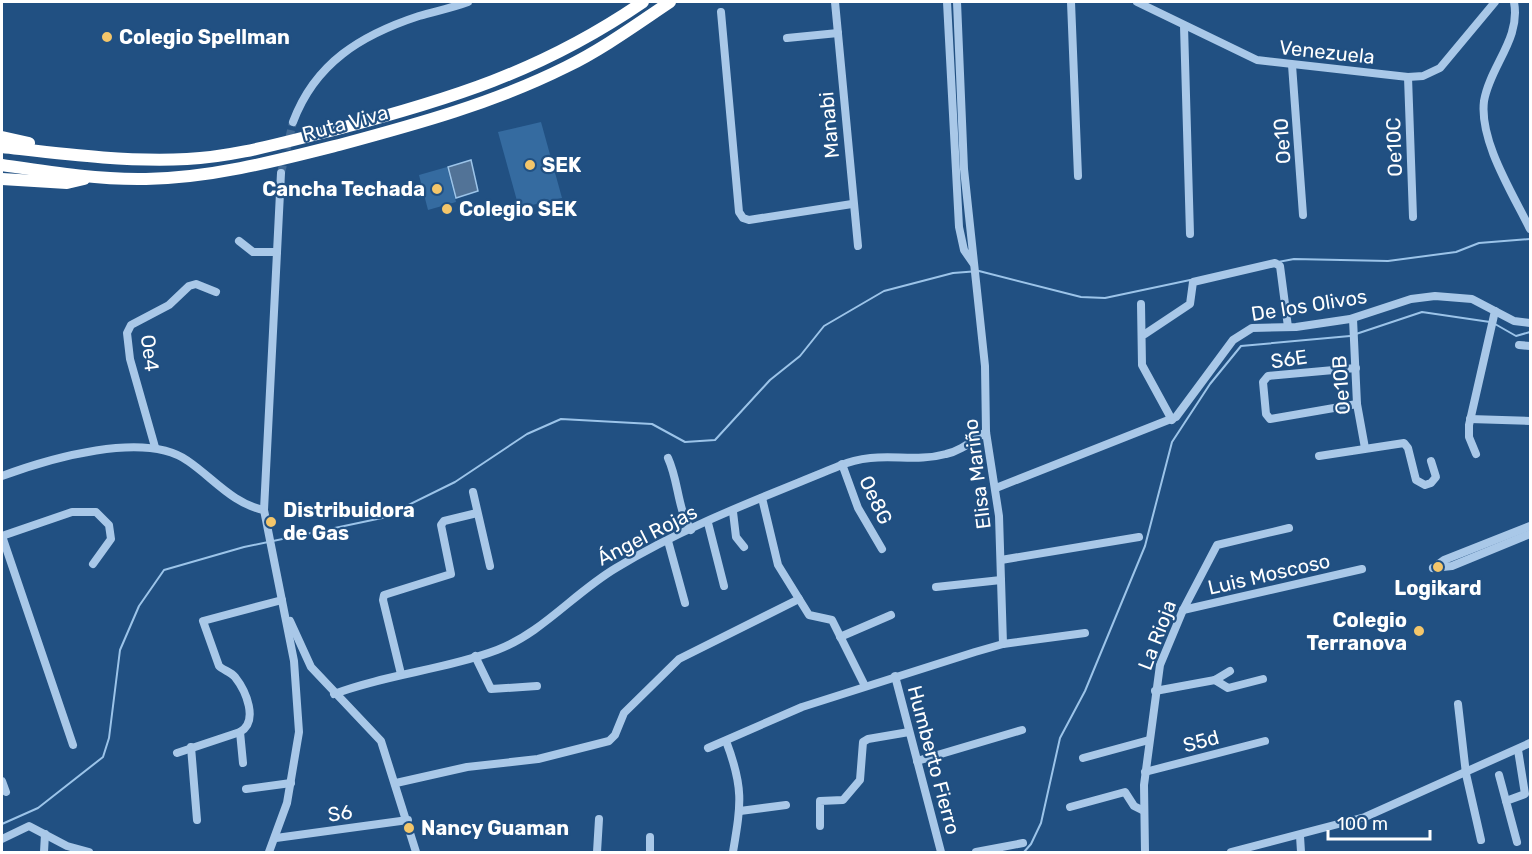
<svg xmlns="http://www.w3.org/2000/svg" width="1532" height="854" font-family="Rubik,sans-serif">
<rect width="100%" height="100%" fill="#215082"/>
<g fill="#356ba0">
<polygon points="541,122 562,198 519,208 498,132"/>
<polygon points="447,167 456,202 428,210 419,175"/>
</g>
<polygon fill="#527397" stroke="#9cc4e9" stroke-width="1.5" points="471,160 478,191 456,198 448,167"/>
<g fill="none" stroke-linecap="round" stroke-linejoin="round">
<g stroke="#9cc4e9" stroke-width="2">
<polyline points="1278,262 1294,259 1388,261 1456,252 1479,243 1530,239"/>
<polyline points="1495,324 1516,336 1530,332"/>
<polyline points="1356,334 1422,312 1490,322"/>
<polyline points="2,824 38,808 103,757 109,738 120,650 139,606 164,570 244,547 382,518 455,482 527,434 561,419 652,424 685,442 715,440 770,380 800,356 824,326 884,291 953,273 979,271 1081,297 1105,298 1190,280"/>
<polyline points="1024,852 1031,844 1041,823 1060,738 1085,691 1145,546 1172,442 1210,384 1241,346 1350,336"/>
</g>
<polyline stroke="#426a95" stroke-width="8" stroke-dasharray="8 4" stroke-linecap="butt" points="281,173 293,122"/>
<g stroke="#a9c8e8" stroke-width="8">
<polyline points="835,2 858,246"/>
<polyline points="947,2 959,227 964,250 973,263"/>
<polyline points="957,2 964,169 985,366 986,432 999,516 1003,644"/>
<polyline points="1071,2 1078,176"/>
<polyline points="1137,2 1257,60 1408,77 1423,76 1440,68 1495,2"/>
<path d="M 1514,2 C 1521,39 1490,66 1484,101 C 1479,141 1513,194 1530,229"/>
<polyline points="721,12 739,212 743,218 749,220 852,204"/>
<polyline points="1184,26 1190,234"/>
<polyline points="787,38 838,33"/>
<polyline points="1292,65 1303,215"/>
<polyline points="1408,77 1413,217"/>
<path d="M 293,122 C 315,63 361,35 419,16 C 436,11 452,8 468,2"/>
<polyline points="239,241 253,252 277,252"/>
<polyline points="1141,304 1142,365 1172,420"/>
<polyline points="1353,319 1357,404 1365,448"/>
<polyline points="1145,334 1190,304 1193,282 1275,263 1280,266 1288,327"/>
<polyline points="1519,345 1530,346"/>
<polyline points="1356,368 1268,376 1263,382 1266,414 1270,419 1357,404"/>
<polyline points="1470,419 1530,421"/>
<polyline points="155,447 130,359 127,333 131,325 169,305 189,286 196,284 216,292"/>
<polyline points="1476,454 1469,437 1469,425 1495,311"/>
<polyline points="1319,456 1404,443 1408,448 1416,480 1425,485 1431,483 1436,477 1431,461"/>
<path d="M 668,458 C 679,482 677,508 691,530"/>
<polyline points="842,464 858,508 882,549"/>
<path d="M 2,476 C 48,459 145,430 188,461 C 213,478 233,504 264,510"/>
<polyline points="996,488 1176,417 1233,340 1252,328 1296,327 1350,319 1411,299 1435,296 1472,299 1514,321 1530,323"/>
<polyline points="473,492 490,566"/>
<polyline points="762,498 778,565 809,615 832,620 865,686"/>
<polyline points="733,512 736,537 744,547"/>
<polyline points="708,523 724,586"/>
<polyline points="2,536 73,745"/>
<polyline points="2,536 72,512 96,512 109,525 111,539 93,564"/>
<polyline points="668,541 685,603"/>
<polyline points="1001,560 1139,537"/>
<polyline points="1433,568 1444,560 1530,526"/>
<polyline points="1433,568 1452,566 1530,534"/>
<polyline points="936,587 1001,580"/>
<polyline points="1183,610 1362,569"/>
<polyline points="290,621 311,667 381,741 416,852"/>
<polyline points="840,637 891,615"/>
<polyline points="475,656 491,689 537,686"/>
<polyline points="401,674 383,600 384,595 451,574 441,525 444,521 477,513"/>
<polyline points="895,676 941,852"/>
<polyline points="1215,680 1228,688 1263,679"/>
<polyline points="1155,691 1215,680 1230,671"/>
<path d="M 334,694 C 387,674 444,670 497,650 C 542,633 574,593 616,568 C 685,526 764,497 839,466 C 878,449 910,464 946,454 C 961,451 973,440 986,432"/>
<polyline points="1458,704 1466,774 1481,840"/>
<path d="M 726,741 C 744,788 741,804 733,852"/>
<polyline points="191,747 197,820"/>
<polyline points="708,748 802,707 975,652 1003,644 1085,633"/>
<polyline points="177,753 240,732"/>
<polyline points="1083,758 1149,740"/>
<polyline points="917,761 1022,730"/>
<path d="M 243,763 L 240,732 C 259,721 246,691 235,677 C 231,672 223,670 219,666 L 203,621 L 282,600"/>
<polyline points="1145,772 1265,741"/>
<polyline points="1499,775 1506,801"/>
<polyline points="2,781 6,792"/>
<polyline points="396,783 467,767 538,759 609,741 615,735 624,713 679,659 799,599"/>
<polyline points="246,789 291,783"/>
<polyline points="1070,807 1125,792 1134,806 1142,810"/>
<polyline points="740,811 786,805"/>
<polyline points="820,826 820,801 843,800 860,780 863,742 868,739 909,732"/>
<polyline points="1300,836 1301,852"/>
<polyline points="276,838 408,820"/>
<polyline points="2,839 29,826 67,846 89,852"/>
<polyline points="1517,842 1506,801 1525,794 1518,750"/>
<polyline points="44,852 45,834"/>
<polyline points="269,852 287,803 299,732 294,661 264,510 281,173"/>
<polyline points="597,852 599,819"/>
<polyline points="650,852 650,837"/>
<polyline points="976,852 1023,843"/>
<polyline points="1145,852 1144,785 1160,665 1183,610 1217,545 1289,528"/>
<polyline points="1231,852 1365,817 1530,743"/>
</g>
<g stroke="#fff" stroke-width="12">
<polyline points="2,137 29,143"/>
<path d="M 2,147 C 64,154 124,162 187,159 C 235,157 284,142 330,131 C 448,100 541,72 643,2"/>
<path d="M 2,165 C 49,172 98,180 146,179 C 211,178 276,161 339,145 C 417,124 494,103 566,67 C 603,49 637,24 670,2"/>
<polyline points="2,179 67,183 84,179"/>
</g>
</g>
<g fill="#f4c66a" stroke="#215082" stroke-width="2">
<circle cx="107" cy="37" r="6"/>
<circle cx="530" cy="165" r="6"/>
<circle cx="437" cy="189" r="6"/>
<circle cx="447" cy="209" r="6"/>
<circle cx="271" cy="522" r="6"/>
<circle cx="1438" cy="567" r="6"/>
<circle cx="1419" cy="631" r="6"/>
<circle cx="409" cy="828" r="6"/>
</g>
<g text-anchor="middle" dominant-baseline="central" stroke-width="4.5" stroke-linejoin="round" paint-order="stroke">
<g font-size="20" font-weight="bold" fill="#fff" stroke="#215082" text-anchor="start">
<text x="119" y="37">Colegio Spellman</text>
<text x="542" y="165">SEK</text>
<text x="425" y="189" text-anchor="end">Cancha Techada</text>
<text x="459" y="209">Colegio SEK</text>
<text x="283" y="510">Distribuidora<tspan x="283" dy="23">de Gas</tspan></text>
<text x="1438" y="588" text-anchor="middle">Logikard</text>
<text x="1407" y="620" text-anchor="end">Colegio<tspan x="1407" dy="23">Terranova</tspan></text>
<text x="421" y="828">Nancy Guaman</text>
</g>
<g font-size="20" fill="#fff" stroke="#215082">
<text transform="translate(1327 52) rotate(6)">Venezuela</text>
<text transform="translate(345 123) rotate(-15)">Ruta Viva</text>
<text transform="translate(829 125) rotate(-95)">Manabi</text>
<text transform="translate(1282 141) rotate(-94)">Oe10</text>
<text transform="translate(1394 147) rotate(-92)">Oe10C</text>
<text transform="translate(1309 305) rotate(-9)">De los Olivos</text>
<text transform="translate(150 353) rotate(83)">Oe4</text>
<text transform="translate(1289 359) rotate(-8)">S6E</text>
<text transform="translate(1341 385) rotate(-94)">Oe10B</text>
<text transform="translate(977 474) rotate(-97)">Elisa Mariño</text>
<text transform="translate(876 500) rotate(65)">Oe8G</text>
<text transform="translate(647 535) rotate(-27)">Ángel Rojas</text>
<text transform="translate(1269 574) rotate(-13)">Luis Moscoso</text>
<text transform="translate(1157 635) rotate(-69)">La Rioja</text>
<text transform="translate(1201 741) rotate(-15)">S5d</text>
<text transform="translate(934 760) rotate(75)">Humberto Fierro</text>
<text transform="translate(340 813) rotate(-8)">S6</text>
</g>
</g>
<rect width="1532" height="854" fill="none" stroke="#ffffff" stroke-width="6"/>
<path d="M1328 830v9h102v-9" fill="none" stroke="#ffffff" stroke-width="3"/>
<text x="1337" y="830" font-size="18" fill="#ffffff" stroke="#215082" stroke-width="4.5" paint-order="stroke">100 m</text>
</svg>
